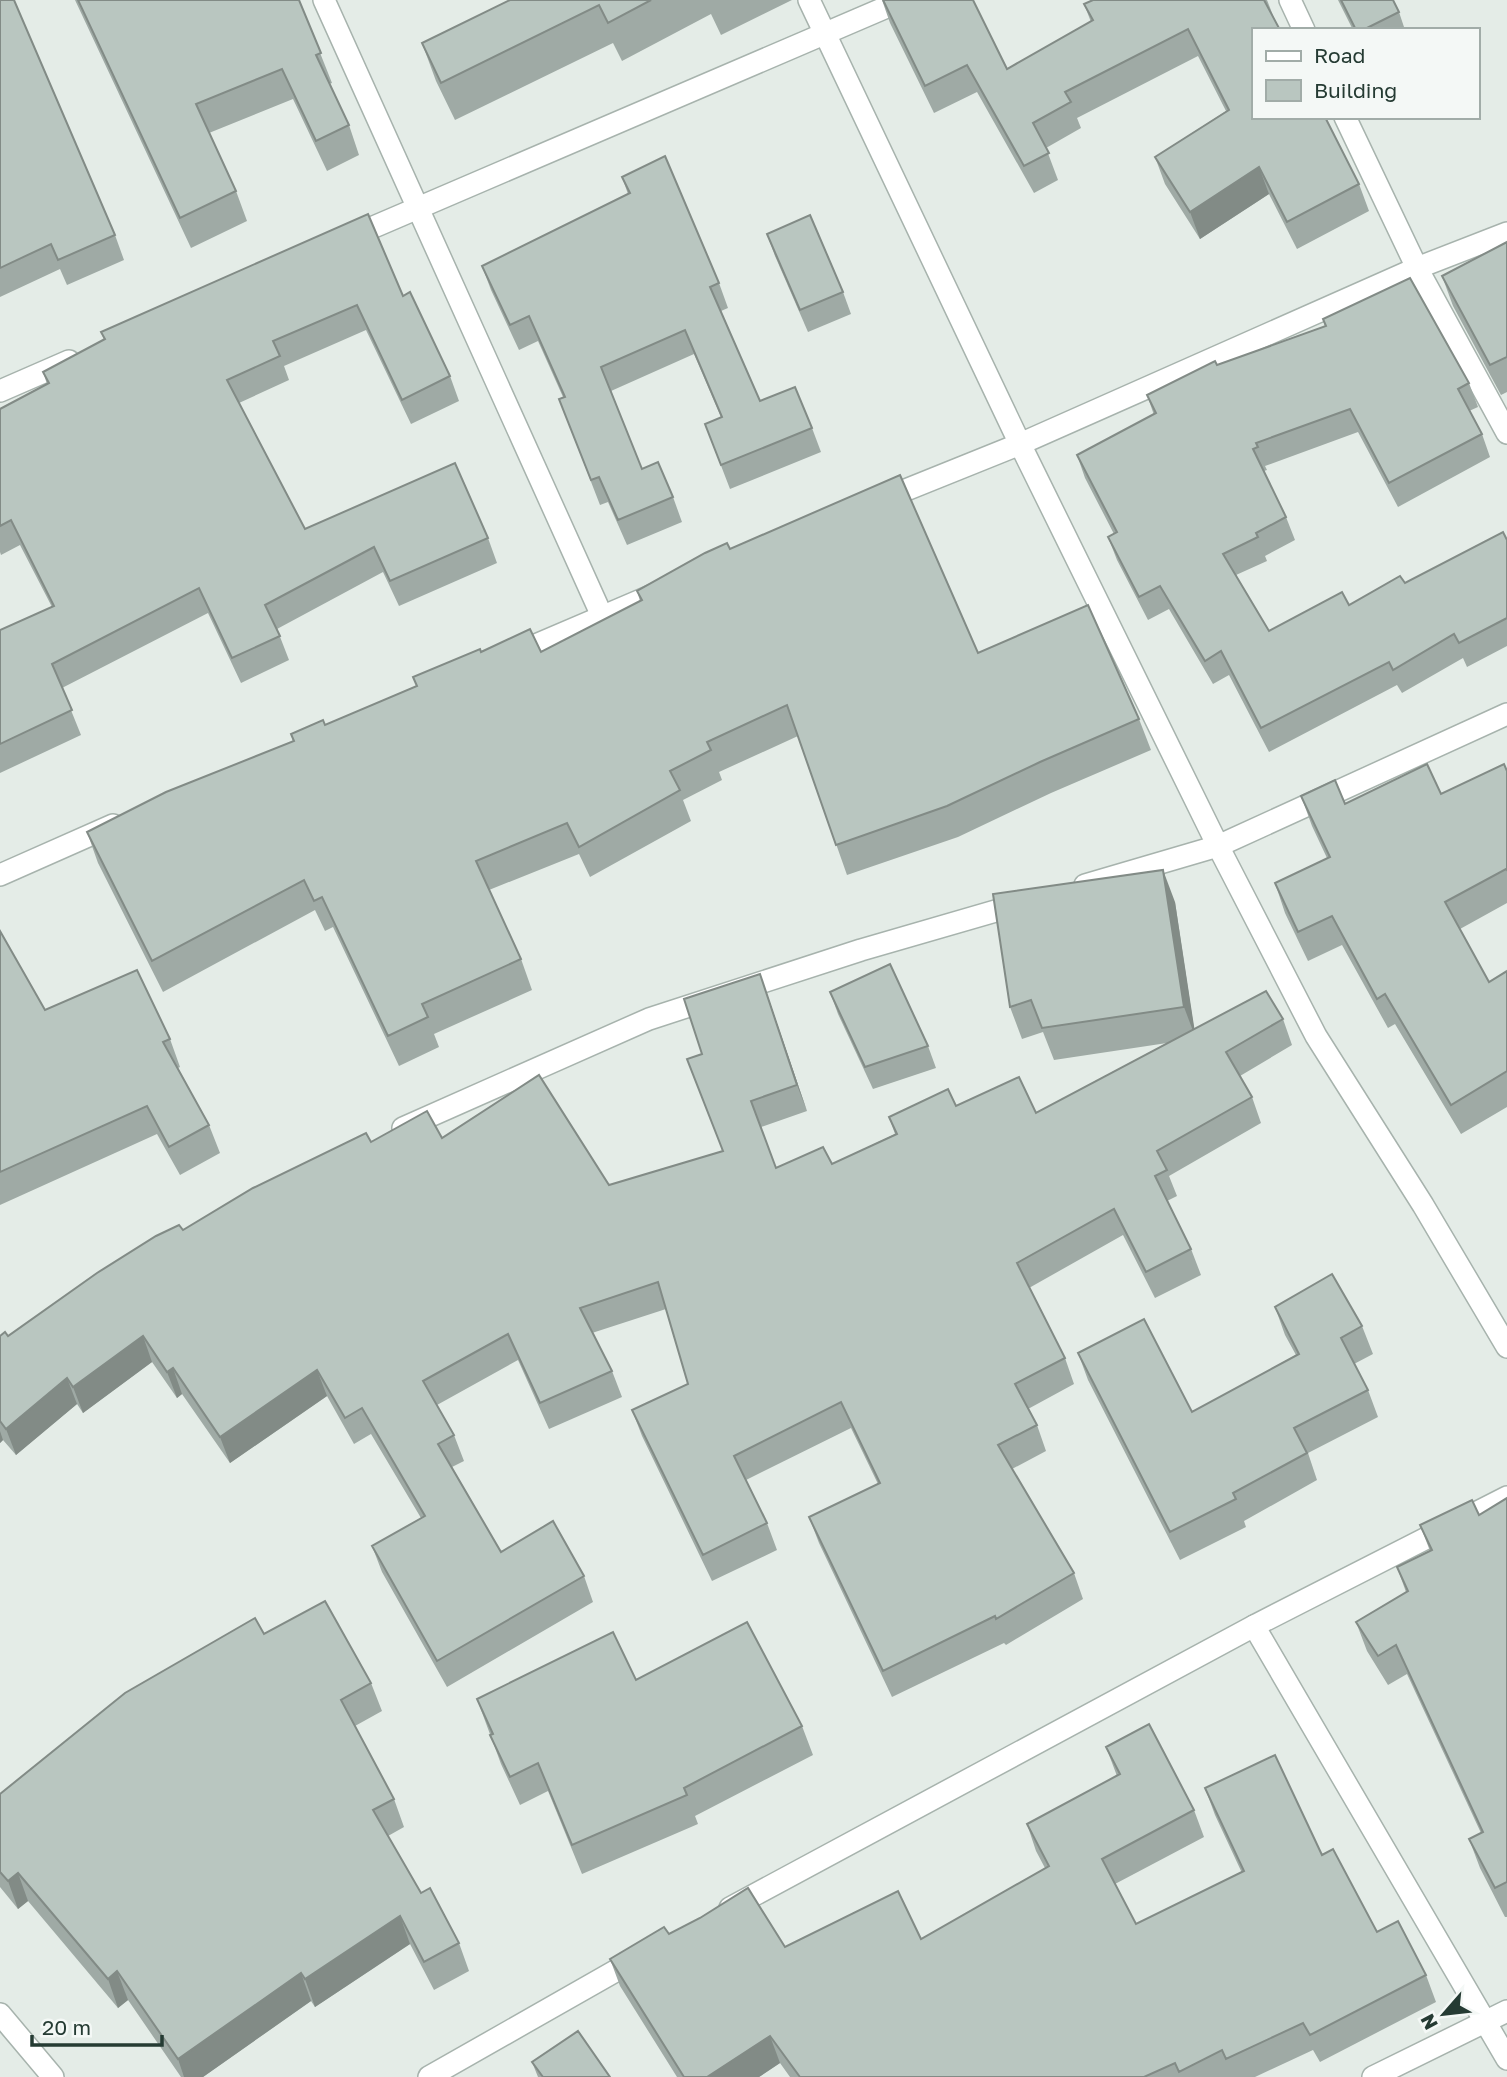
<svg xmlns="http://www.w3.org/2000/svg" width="1507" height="2077" font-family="'Golos Text',sans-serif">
<rect width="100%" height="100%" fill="#e4ece7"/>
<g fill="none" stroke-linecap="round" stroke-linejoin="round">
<g stroke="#a7b3ad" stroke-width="24">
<g id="minor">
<polyline points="324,0 602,616"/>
<polyline points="809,0 1020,444 1218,846 1316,1036 1423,1205 1507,1347"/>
<polyline points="1290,0 1304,30"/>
<polyline points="1345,117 1417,268 1507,433"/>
<polyline points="348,238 903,0"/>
<polyline points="0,391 69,361"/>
<polyline points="881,500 1020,444 1417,268 1507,233"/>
<polyline points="510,656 667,589"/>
<polyline points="0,875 113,825"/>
<polyline points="1085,885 1218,846 1507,714"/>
<polyline points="403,1128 649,1019 861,950 1023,903"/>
<polyline points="1254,1626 1507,2059"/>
<polyline points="730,1908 1254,1626 1507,1497"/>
<polyline points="0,2014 53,2077"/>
<polyline points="429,2077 640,1957"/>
<polyline points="1373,2077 1507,2011"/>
</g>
</g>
<use href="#minor" stroke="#fff" stroke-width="21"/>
</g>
<g fill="#9faaa5">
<polygon points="0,0 115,235 124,260 67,285 60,269 0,297"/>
<polygon points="75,0 299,0 332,83 329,84 349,125 359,155 327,171 293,99 209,133 236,191 247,221 191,248"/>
<polygon points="510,0 792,0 721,35 711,14 622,61 613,43 455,120 436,81 422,43"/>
<polygon points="882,0 1007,69 1091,22 1084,4 1093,0 1267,0 1274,18 1359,184 1369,211 1297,249 1269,194 1200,239 1165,184 1155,157 1226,111 1198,56 1077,118 1081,128 1046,148 1058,180 1034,193 977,92 934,113 890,23"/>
<polygon points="1338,0 1393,0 1399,12 1405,30 1353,30"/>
<polygon points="622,177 719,283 728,308 721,311 760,401 812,428 821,452 730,489 705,424 721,417 694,354 611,391 642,469 673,497 682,522 627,545 608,502 600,505 559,399 563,397 538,341 519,350 491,290 482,266 628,194"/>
<polygon points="767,234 843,292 851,314 808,332 775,256"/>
<polygon points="1507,242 1507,392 1501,395 1453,306 1442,276"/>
<polygon points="403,296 450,376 459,401 411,424 366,330 284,366 289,380 239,403 305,529 488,538 497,563 399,606 383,572 277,629 289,660 241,683 208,613 62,688 81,735 0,773 0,630 52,607 20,545 1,555 0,552 0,409 47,384 43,372 104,340 101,332"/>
<polygon points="1323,319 1469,383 1478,407 1469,411 1482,434 1490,457 1398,507 1358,432 1265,466 1267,470 1264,471 1286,517 1295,540 1265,556 1267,561 1236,575 1269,631 1349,605 1405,583 1507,540 1507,646 1467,667 1463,658 1402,693 1397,685 1269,752 1229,675 1213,684 1169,609 1148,620 1117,560 1108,537 1114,534 1085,478 1077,455 1154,415 1147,395 1217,365 1325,326"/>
<polygon points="730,549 978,653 1139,719 1151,750 1051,793 958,837 847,875 798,736 719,772 722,780 683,800 691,821 590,877 579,854 489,890 521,959 532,990 434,1034 439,1047 399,1066 333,927 325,931 315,910 163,992 98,863 87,832 293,741 291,734 325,725 416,686 481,652 541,652 640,601 637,591"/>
<polygon points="1507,771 1507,903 1460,929 1489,982 1507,971 1507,1107 1461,1134 1395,1024 1388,1028 1342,945 1308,961 1285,913 1275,883 1327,858 1312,826 1301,796 1345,804 1441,794"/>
<polygon points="1175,902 1194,1029 1283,1019 1292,1045 1240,1076 1252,1097 1261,1123 1169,1176 1177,1196 1167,1201 1191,1249 1201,1275 1155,1298 1123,1235 1029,1288 1065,1358 1074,1384 1028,1409 1037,1425 1046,1451 1012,1469 1074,1573 1083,1599 1006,1645 1004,1643 892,1697 819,1543 809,1517 878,1484 851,1428 746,1480 767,1523 777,1550 712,1581 642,1436 632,1410 688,1384 666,1309 592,1333 612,1371 622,1397 549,1429 518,1360 437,1405 454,1435 464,1461 452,1467 501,1552 584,1576 593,1602 447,1687 382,1572 372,1546 421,1518 371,1434 354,1444 327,1396 230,1463 182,1394 177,1398 152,1362 83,1413 77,1404 16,1455 3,1440 0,1443 0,1336 8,1336 183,1230 371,1142 442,1138 609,1185 722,1151 702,1054 769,1000 807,1111 761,1127 776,1168 832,1164 895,1134 889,1117 956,1106 1036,1113 1167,1043 1054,1060 1043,1032 1022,1039 1010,1007"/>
<polygon points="0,931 45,1010 170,1039 180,1067 178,1068 209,1125 220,1153 180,1175 157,1134 0,1205"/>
<polygon points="830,992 928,1046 936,1068 873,1089 838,1014"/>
<polygon points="1275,1307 1362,1326 1373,1354 1354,1364 1368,1390 1378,1417 1308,1453 1317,1480 1244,1521 1246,1527 1180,1560 1088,1380 1078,1353 1192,1412 1296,1355 1285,1335"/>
<polygon points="1507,1498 1507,1917 1505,1917 1480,1868 1469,1839 1481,1833 1407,1674 1388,1685 1367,1651 1356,1622 1406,1592 1397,1567 1430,1551 1420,1525 1479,1515"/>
<polygon points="264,1634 371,1683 382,1711 355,1726 394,1799 404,1827 388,1836 421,1893 459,1943 469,1971 434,1990 410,1944 315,2007 311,2001 203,2077 181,2077 128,2000 118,2008 28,1901 18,1909 0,1887 0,1794"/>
<polygon points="636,1680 802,1726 813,1755 695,1816 698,1824 582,1874 548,1791 520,1805 501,1764 477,1699"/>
<polygon points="1106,1747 1194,1810 1204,1837 1115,1884 1136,1924 1242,1873 1215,1815 1205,1788 1322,1855 1377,1932 1426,1975 1436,2002 1320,2062 1313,2050 1255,2077 790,2077 780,2063 759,2077 677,2077 620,1986 610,1959 669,1934 785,1947 921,1939 1045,1868 1036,1851 1027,1824 1117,1776"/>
<polygon points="532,2062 610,2077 538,2077"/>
</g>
<g fill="#828b86">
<polygon points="1259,167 1269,194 1200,239 1190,212"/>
<polygon points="1163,870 1175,902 1196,1039 1184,1007"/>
<polygon points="760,974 769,1000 807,1111 797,1085"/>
<polygon points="143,1336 152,1362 83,1413 73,1387"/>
<polygon points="173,1368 182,1394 177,1398 167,1372"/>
<polygon points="317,1370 327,1396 230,1463 220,1437"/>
<polygon points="67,1378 77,1404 16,1455 6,1429"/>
<polygon points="0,1431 3,1440 0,1443"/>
<polygon points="18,1873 28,1901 18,1909 8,1881"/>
<polygon points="400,1916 410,1944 315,2007 305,1979"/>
<polygon points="117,1971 128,2000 118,2008 108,1979"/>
<polygon points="301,1973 311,2001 203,2077 184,2077 178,2059"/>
<polygon points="770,2036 780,2063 759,2077 707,2077"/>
</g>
<g fill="#b9c6c0" stroke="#828b86" stroke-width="2">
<polygon points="0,0 14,0 115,235 58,260 51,244 0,268"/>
<polygon points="78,0 299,0 321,53 316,55 349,125 316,141 282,69 196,104 236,191 180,218"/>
<polygon points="510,0 651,0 608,23 599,5 441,83 422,43"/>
<polygon points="883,0 973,0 1007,69 1093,20 1084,4 1093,0 1264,0 1280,30 1253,30 1253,117 1325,117 1359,184 1287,222 1259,167 1190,212 1155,157 1229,110 1188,29 1065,92 1071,102 1033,123 1049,153 1024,166 967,65 925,86"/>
<polygon points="1341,0 1393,0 1399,12 1363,30 1356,30"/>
<polygon points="665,156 719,283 710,287 760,401 795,387 812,428 721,465 705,424 722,417 685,330 601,367 642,469 658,462 673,497 618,520 599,477 591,480 559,399 565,397 529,316 510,325 482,266 630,193 622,177"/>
<polygon points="368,214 403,296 410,292 450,376 402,400 357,305 273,341 280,356 227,380 305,529 455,463 488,538 390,581 374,547 265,605 280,636 232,658 199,588 52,664 72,710 0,744 0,630 54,606 11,520 0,526 0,409 49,383 43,372 105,339 101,332"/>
<polygon points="810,215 843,292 800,310 767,234"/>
<polygon points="1507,242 1507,357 1490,365 1442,276"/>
<polygon points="1410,278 1469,383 1458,389 1482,434 1389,483 1350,409 1256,443 1258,447 1253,449 1286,517 1256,533 1258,537 1223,554 1269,631 1342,592 1349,605 1400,576 1405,583 1503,532 1507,540 1507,618 1459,643 1454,634 1393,670 1389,662 1261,728 1221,651 1205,661 1160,586 1139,597 1108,537 1117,532 1077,455 1156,413 1147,395 1215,361 1217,365 1326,326 1323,319"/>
<polygon points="900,475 978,653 1088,605 1139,719 1040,762 947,806 836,845 787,705 707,742 711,750 670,771 680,790 579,847 567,823 476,861 521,959 422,1004 428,1017 388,1036 322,897 314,901 304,880 152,961 87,832 166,792 294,741 291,734 323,720 325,725 417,686 413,677 480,649 481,652 530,629 541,652 642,600 637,591 705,553 727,543 730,549"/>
<polygon points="1427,764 1441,794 1504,764 1507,771 1507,870 1506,869 1445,902 1489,982 1507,971 1507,1071 1451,1105 1385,994 1377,999 1332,916 1298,932 1275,883 1330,857 1301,796 1335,780 1345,804"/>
<polygon points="1163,870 1184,1007 1042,1028 1031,1000 1010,1007 993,894"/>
<polygon points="0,931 45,1010 137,970 170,1039 163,1042 209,1125 169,1147 147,1106 0,1172"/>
<polygon points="890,964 928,1046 865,1067 830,992"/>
<polygon points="760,974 797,1085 751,1101 776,1168 823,1147 832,1164 897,1134 889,1117 948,1089 956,1106 1019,1077 1036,1113 1266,991 1283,1019 1226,1052 1252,1097 1157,1151 1167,1170 1155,1176 1191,1249 1146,1272 1114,1209 1017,1263 1065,1358 1015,1384 1037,1425 998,1445 1074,1573 996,1619 995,1616 883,1671 809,1517 880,1483 841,1402 734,1456 767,1523 703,1555 632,1410 688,1384 658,1282 580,1308 612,1371 540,1403 508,1334 423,1381 454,1435 438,1444 501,1552 553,1521 584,1576 437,1661 372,1546 425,1516 362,1408 345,1418 317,1370 220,1437 173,1368 167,1372 143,1336 73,1387 67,1378 6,1429 0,1421 0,1336 5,1332 8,1336 97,1273 156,1236 179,1225 183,1230 253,1188 366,1133 371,1142 427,1111 442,1138 539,1075 609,1185 723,1151 687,1059 702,1054 684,999"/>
<polygon points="1332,1274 1362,1326 1341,1338 1368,1390 1294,1428 1307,1453 1233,1493 1236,1499 1170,1532 1078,1353 1144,1319 1192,1412 1299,1354 1275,1307"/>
<polygon points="1507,1498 1507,1882 1495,1888 1469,1839 1483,1832 1396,1645 1378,1656 1356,1622 1408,1591 1397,1567 1432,1550 1420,1525 1472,1500 1479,1515"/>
<polygon points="325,1601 371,1683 341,1700 394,1799 373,1810 421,1893 430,1888 459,1943 424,1962 400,1916 305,1979 301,1973 178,2059 117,1971 108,1979 18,1873 8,1881 0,1872 0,1794 125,1693 255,1618 264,1634"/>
<polygon points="747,1622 802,1726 684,1788 687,1795 572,1845 538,1763 510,1777 490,1735 493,1734 477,1699 613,1632 636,1680"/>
<polygon points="1149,1724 1194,1810 1102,1859 1136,1924 1244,1871 1205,1788 1275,1755 1322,1855 1333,1849 1377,1932 1398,1921 1426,1975 1310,2035 1303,2023 1226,2059 1222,2050 1179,2072 1175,2063 1144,2077 800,2077 770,2036 707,2077 684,2077 610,1959 664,1927 669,1934 700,1918 748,1888 785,1947 898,1891 921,1939 1049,1866 1027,1824 1120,1774 1106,1747"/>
<polygon points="578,2031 610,2077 543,2077 532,2062"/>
</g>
<rect x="1252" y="28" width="228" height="91" fill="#f4f8f6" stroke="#a1aca8" stroke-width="2"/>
<rect x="1266" y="51" width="35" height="10" fill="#ffffff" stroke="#a1aca8" stroke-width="2"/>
<text x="1314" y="63" font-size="21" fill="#253b33">Road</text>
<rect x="1266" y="80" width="35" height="21" fill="#b9c6c0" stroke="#a1aca8" stroke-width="2"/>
<text x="1314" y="98" font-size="21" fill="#253b33">Building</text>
<g transform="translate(1444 2014) rotate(242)" stroke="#f4f8f6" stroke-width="5" paint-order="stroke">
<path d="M0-5L12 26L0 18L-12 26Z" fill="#253b33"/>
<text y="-10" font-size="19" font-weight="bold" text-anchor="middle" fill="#253b33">N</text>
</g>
<path d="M32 2035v10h130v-10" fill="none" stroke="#253b33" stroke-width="3.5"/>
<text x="42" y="2035" font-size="21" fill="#253b33" stroke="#f4f8f6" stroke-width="5" paint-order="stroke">20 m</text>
</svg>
